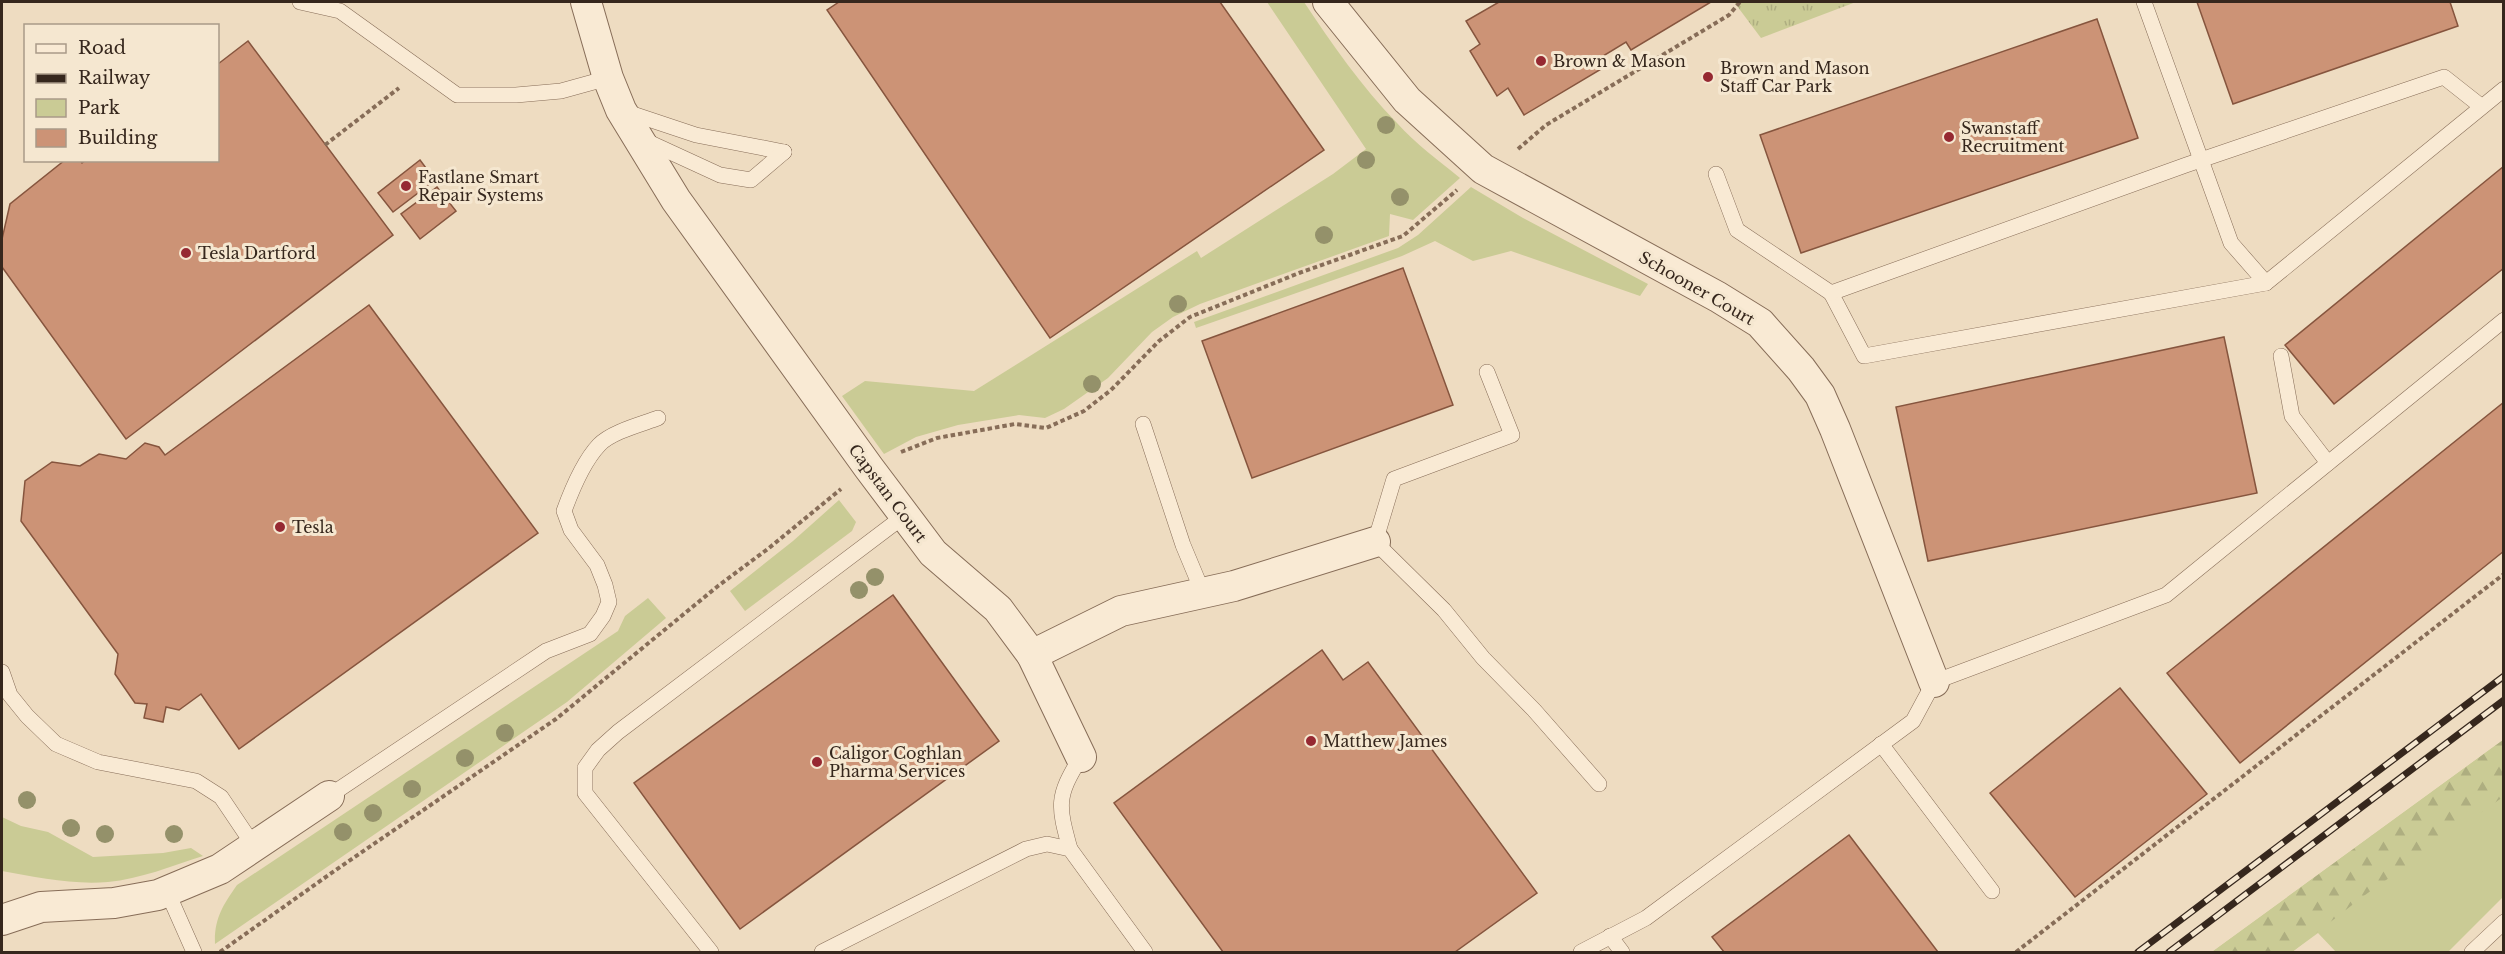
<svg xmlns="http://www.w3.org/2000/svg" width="2505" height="954" font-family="'Libre Baskerville',serif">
<defs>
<pattern id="forest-firs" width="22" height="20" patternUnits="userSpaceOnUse" patternTransform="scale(1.5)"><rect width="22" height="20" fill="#cacb95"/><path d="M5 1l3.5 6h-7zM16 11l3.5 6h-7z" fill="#aeae80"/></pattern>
<pattern id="park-tufts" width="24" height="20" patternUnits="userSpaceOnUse" patternTransform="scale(1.5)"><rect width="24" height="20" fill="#cacb95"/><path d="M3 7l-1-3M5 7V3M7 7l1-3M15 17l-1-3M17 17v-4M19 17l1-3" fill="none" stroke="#aeae80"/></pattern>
</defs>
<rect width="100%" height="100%" fill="#eedcc1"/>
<g fill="#cacb95">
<path d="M 1267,2 L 1304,2 C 1332,44 1361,86 1397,123 C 1416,144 1438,160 1460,178 L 1413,220 L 1390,214 L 1389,236 L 1200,304 L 1173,317 L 1152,332 L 1108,378 L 1064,409 L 1045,418 L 1019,415 L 958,425 L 916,437 L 884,454 L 842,396 L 865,381 L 974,391 L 1197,251 L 1201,258 L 1333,174 L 1366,149 Z"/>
<polygon points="1471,187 1523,218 1648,284 1640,296 1511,251 1473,261 1435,241 1402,256 1196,328 1194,322 1398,248 1418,235"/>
<polygon points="839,500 856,522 852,531 745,611 730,591 793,541"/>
<path d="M 648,598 L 666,618 L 567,702 L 215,944 C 214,919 223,905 237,885 L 618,631 L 625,616 Z"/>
<polygon points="2503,740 2503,897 2448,952 2336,952 2318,933 2292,952 2212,952"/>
<path d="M 2,817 L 21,826 L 48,832 L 93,857 L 163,853 L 191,848 L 203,856 C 172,866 140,879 108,882 C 72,885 36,877 2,871 Z"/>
</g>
<polygon fill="url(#forest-firs)" points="2503,740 2503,797 2365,895 2292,952 2212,952"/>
<polygon fill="url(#park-tufts)" points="1734,2 1856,2 1761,38"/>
<g fill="#cc9376" stroke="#86553e" stroke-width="1.5">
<polygon points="839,2 1220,2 1324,150 1050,338 827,10"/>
<polygon points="1499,2 1711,2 1631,50 1626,42 1603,56 1608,65 1524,115 1508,88 1497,96 1470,51 1480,44 1466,21"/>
<polygon points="2197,2 2450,2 2458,26 2233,104"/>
<polygon points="2097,19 2138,138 1801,253 1760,135"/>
<polygon points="248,41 393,235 126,439 2,267 2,239 10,204 65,160 80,160 82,163 86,160 218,160 218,64"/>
<polygon points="420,160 435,180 393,212 378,193"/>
<polygon points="2504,166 2504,268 2334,404 2285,345"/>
<polygon points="437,187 456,211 420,239 401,214"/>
<polygon points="1403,268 1453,405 1252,478 1202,341"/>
<polygon points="369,305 538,533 239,749 201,694 179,710 166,707 163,722 144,718 147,704 135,703 115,674 118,654 21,521 25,481 52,462 80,466 99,454 126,459 145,443 159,447 165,455"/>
<polygon points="2224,337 2257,493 1928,561 1896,407"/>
<polygon points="2504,402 2504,551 2240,763 2167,673"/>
<polygon points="893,595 999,741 740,929 634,783"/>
<polygon points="1322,650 1343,680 1368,662 1537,893 1455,952 1223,952 1114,803"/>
<polygon points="2120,688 2207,794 2075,897 1990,793"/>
<polygon points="1849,835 1938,952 1724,952 1712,937"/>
</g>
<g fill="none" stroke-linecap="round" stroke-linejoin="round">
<g stroke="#876d58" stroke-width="16">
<g id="service">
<polyline points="300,2 340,11 457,95 516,95 561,91 608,78"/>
<polyline points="2144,2 2231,243 2266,283"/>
<polyline points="2482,107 2444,77 2186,165 1831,293 1864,356 2266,283 2482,107 2504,89"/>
<polyline points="624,111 696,135 784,152"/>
<polyline points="644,140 720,175 751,180 784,152"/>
<polyline points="1716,174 1737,230 1831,293"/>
<polyline points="2281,356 2292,416 2328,463"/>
<polyline points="1487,372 1512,435 1394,479 1375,542 1444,610 1483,658 1534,710 1599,784"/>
<polyline points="1143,424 1183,545 1203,593"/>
<polyline points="2,672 10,695 27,716 56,744 98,762 196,781 221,797 254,846"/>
<polyline points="1881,744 1992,891"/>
<path d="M 329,796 L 546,651 L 590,634 L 603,616 L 609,602 L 605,585 L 597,565 L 571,530 L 564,511 C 572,489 583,462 599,445 C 611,432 642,424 658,418"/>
<path d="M 1070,849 C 1058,805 1056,797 1081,757"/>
<polyline points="167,891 194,952"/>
<polyline points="1610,936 1622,952"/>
<polyline points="711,952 585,793 585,768 598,750 618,732 904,516"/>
<polyline points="822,952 1026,849 1047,844 1070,849 1145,952"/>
<polyline points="1581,952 1646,918 1913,721 1934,682 2166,595 2504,320"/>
<polyline points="2472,952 2504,922"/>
</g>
</g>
<g stroke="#876d58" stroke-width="32">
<g id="minor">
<polyline points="586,2 608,78 621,110 676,200 869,468 933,553 998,609 1032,655 1121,611 1234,586 1375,542"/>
<polyline points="1328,2 1407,100 1483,169 1718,297 1760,323 1801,369 1820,395 1835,429 1934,682"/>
<polyline points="1032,655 1081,757"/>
<polyline points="2,920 41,907 114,903 158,895 220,869 329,796"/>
</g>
</g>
<g stroke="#876d58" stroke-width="4" stroke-dasharray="4.5 3" stroke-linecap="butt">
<polyline points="325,145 399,88"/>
<polyline points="1518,149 1546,125 1729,15 1740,2"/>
<polyline points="901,452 937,438 1015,424 1046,428 1084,411 1111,390 1159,341 1190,317 1299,273 1403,236 1457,190"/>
<polyline points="220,952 330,874 556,719 718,586 769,548 841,489"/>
<polyline points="2016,952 2504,574"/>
</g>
<use href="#service" stroke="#f9ead4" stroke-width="15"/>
<use href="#minor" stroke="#f9ead4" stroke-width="30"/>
<g stroke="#36271d" stroke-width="7">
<g id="rail">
<polyline points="2138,952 2504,676"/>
<polyline points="2169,952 2504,700"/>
</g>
</g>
<use href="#rail" stroke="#f5e7d0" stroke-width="4.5" stroke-dasharray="14" stroke-linecap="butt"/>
</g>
<g fill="#94916a">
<circle cx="1386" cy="125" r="9"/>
<circle cx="1366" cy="160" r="9"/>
<circle cx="1400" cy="197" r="9"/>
<circle cx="1324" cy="235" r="9"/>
<circle cx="1178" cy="304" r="9"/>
<circle cx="1092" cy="384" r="9"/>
<circle cx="875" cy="577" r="9"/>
<circle cx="859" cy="590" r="9"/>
<circle cx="505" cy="733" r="9"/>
<circle cx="465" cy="758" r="9"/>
<circle cx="412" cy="789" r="9"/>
<circle cx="27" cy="800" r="9"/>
<circle cx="373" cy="813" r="9"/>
<circle cx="71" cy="828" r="9"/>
<circle cx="343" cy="832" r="9"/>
<circle cx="105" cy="834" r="9"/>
<circle cx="174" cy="834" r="9"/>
</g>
<g fill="#962932" stroke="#f5e7d0" stroke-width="2">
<circle cx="1541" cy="61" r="6"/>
<circle cx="1708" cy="77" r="6"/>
<circle cx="1949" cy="137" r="6"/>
<circle cx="406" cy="186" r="6"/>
<circle cx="186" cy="253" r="6"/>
<circle cx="280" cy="527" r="6"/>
<circle cx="1311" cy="741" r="6"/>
<circle cx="817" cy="762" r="6"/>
</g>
<g text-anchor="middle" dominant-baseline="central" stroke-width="6" stroke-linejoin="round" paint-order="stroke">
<g font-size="16" fill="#36271d" stroke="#f5e7d0" text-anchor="start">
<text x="1553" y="61">Brown &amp; Mason</text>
<text x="1720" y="68">Brown and Mason<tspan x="1720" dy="18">Staff Car Park</tspan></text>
<text x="1961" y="128">Swanstaff<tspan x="1961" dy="18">Recruitment</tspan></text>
<text x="418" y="177">Fastlane Smart<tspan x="418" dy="18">Repair Systems</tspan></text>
<text x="198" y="253">Tesla Dartford</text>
<text x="292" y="527">Tesla</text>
<text x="1323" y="741">Matthew James</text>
<text x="829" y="753">Caligor Coghlan<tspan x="829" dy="18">Pharma Services</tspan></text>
</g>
<g font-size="16" fill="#36271d" stroke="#f5e7d0">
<text transform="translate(1697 288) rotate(30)">Schooner Court</text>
<text transform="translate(888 493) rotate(53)">Capstan Court</text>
</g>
</g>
<rect width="2505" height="954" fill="none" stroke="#36271d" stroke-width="6"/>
<rect x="24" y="24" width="195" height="138" fill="#f5e7d0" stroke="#a99a88" stroke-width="1.5"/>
<rect x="36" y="44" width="30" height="9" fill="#f9ead4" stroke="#a99a88" stroke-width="1.5"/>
<text x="78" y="54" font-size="18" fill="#36271d">Road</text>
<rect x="36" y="74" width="30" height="9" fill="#36271d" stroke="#a99a88" stroke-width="1.5"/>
<text x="78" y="84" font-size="18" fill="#36271d">Railway</text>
<rect x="36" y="99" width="30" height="18" fill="#cacb95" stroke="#a99a88" stroke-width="1.5"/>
<text x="78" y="114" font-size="18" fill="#36271d">Park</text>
<rect x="36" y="129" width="30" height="18" fill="#cc9376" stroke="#a99a88" stroke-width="1.5"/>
<text x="78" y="144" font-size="18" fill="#36271d">Building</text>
</svg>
